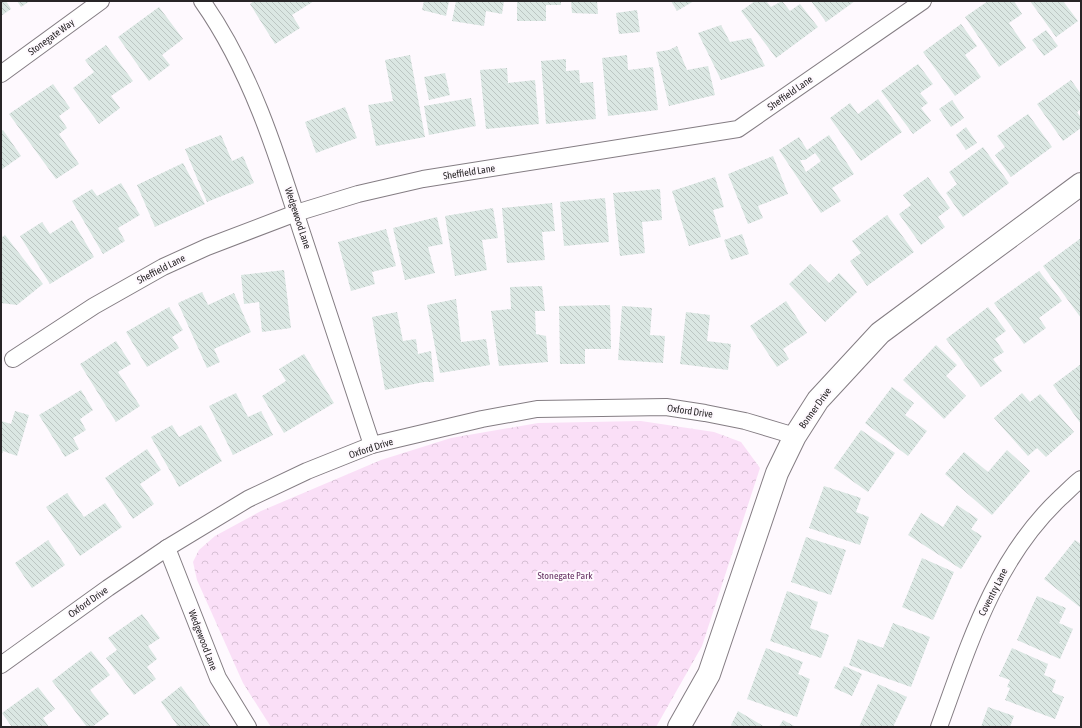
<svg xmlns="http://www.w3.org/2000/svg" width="1082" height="728" font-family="'Asap Condensed',sans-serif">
<defs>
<pattern id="park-crowns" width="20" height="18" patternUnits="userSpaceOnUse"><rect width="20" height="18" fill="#fadff7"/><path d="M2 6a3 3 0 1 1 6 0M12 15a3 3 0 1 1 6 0" fill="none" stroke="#d6bfd4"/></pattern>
<pattern id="building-back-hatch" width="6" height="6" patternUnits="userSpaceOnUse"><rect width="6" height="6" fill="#dbe7e3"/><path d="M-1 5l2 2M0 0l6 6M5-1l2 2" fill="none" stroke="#bcc6c3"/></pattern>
</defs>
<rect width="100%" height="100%" fill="#fef9fe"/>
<polygon fill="url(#park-crowns)" points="641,421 714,432 741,442 760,468 702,646 656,727 271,727 243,683 197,580 193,562 199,550 215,536 261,511 381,460 451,438 538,423"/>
<g fill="url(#building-back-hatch)" fill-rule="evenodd">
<polygon points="1,1 6,1 11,9 1,16"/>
<polygon points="17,1 30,1 21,7"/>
<polygon points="254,1 314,1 292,15 300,28 275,44 250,4"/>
<polygon points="424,1 449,1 446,16 422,10"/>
<polygon points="456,1 504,1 502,14 486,11 484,26 452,21"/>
<polygon points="517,1 561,1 561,5 546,5 546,21 517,21"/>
<polygon points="571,1 597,1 598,14 572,13"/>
<polygon points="671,1 694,1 677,11"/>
<polygon points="755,1 766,1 771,7 782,1 790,11 800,4 818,27 776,58 741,11"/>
<polygon points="811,1 855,1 826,22"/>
<polygon points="988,1 1014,1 1022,14 1009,23 1026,48 999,67 965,17"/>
<polygon points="1030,1 1063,1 1078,21 1056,37"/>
<polygon points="159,7 183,39 162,55 170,65 149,81 118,37"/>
<polygon points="637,10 640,32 619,34 616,13"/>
<polygon points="961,24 977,46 965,55 981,77 955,96 923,52"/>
<polygon points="721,25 730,42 751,38 765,66 721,80 698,33"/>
<polygon points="1046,30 1058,46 1044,56 1032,40"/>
<polygon points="106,45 133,81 111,96 120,108 99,124 73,88 94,72 85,60"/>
<polygon points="677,46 687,70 708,66 715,95 669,106 656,52 669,50"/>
<polygon points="410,55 425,137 376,146 368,105 393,101 385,60"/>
<polygon points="627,55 628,70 653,67 658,110 608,116 602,58"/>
<polygon points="566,59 566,71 579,70 580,83 593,82 596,119 546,124 541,61"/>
<polygon points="918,64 933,84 920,93 928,103 921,108 931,121 913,134 881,91"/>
<polygon points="507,68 508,83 535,80 539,124 486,129 480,70"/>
<polygon points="445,73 450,95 429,100 424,77"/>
<polygon points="1071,80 1081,94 1081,109 1077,112 1081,118 1081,128 1063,141 1037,104"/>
<polygon points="53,84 70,108 59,116 67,128 59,134 79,164 56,179 9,114"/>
<polygon points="471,98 476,126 429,135 424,106"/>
<polygon points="878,99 902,132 861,161 830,118 850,103 858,114"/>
<polygon points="952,100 964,118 951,127 939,109"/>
<polygon points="345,107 357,138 316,153 305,122"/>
<polygon points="1028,114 1052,147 1011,177 995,155 1005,147 997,136"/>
<polygon points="966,127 977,143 966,150 956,135"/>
<polygon points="3,130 21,156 1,170 1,131"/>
<polygon points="221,135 232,161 243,156 254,183 207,202 185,149"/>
<path d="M 829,135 L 854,174 L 832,188 L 841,201 L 821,213 L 779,150 L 799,137 L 807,150 ZM 815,153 L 821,161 L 806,172 L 800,160 L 805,160 Z"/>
<polygon points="983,147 1009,183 963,217 946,193 957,184 949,172"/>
<polygon points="773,156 788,194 758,206 763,218 748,224 728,174"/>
<polygon points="183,163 205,204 155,227 137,185"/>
<polygon points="715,177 724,207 713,210 721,237 689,246 672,191"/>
<polygon points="928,177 950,208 938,217 945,227 921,245 899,214 911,205 903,195"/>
<polygon points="121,183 140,215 118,228 125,241 103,254 72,201 92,189 97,196"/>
<polygon points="660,189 662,220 642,222 645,253 620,256 613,193"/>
<polygon points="605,198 609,242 564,246 560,202"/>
<polygon points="552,203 555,231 542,232 545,260 507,263 502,208"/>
<polygon points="493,208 498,238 482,240 487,270 455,276 445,216"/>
<polygon points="887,215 914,252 867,286 850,261 861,253 852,241"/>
<polygon points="437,217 443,244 428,247 435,273 405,280 393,228"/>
<polygon points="72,220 94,257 50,284 20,236 42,222 50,234"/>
<polygon points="386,229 396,266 372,272 375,284 351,291 338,242"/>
<polygon points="742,234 749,254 731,260 724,240"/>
<polygon points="5,235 43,284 17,305 1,303 1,238"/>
<polygon points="1081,238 1081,318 1043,266"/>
<polygon points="810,264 829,283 839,273 857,292 825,322 789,284"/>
<polygon points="284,270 291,328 262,332 259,302 244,304 241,275"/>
<polygon points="1039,271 1062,301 1039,318 1046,328 1024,344 994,303"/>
<polygon points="542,286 545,311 535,311 536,334 546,336 548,362 499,366 491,311 511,309 510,287"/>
<polygon points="202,292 208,305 234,293 251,332 214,349 220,362 207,368 178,303"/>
<polygon points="456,299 461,342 486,339 490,365 440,373 427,305"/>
<polygon points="786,301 807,333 783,349 789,359 777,367 750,326"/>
<polygon points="610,305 611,349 585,349 585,364 560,364 559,306"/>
<polygon points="622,306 652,308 650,335 665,336 663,363 618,360"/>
<polygon points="169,307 183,330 172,337 179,348 147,367 126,332"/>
<polygon points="988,307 1006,331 995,339 1004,352 993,359 1002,371 981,387 946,339"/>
<polygon points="397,312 403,341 416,339 418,354 431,351 434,382 424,382 385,390 372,317"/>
<polygon points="686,312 710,315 707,341 731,344 728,370 680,364"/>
<polygon points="116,341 131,364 118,372 140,406 116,422 80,364"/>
<polygon points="936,345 957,365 946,376 966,396 944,419 903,380"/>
<polygon points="304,354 334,403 284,433 262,396 286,381 279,369"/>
<polygon points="1081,364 1081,424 1053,385"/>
<polygon points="892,387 914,403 905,415 927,431 908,456 865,423"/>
<polygon points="81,390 93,410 80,419 86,430 73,438 79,449 65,457 39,415"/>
<polygon points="236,393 248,417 261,411 273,435 233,455 209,406"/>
<polygon points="1022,393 1030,402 1040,394 1074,432 1046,457 1037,448 1028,456 994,418"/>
<polygon points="15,411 29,415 17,456 3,451 1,456 1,421 11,424"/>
<polygon points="172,425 179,437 201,425 222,461 179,487 151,437"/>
<polygon points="861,430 895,453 868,492 834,468"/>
<polygon points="147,449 161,470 140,484 154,504 133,519 105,478"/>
<polygon points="1007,450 1030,471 992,515 945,474 964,452 988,472"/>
<polygon points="824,486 861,498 856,512 869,517 860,545 809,528"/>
<polygon points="67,493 84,517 105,503 122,527 80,556 46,507"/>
<polygon points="957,505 978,519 971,529 982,536 961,569 908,535 921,513 943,527"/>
<polygon points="806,537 846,550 831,595 791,582"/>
<polygon points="48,540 65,565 32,588 15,563"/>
<polygon points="1075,540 1081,544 1081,608 1044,579"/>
<polygon points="922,558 954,572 933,620 902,607"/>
<polygon points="787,591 818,602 810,628 829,635 821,658 770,641"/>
<polygon points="1037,596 1066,608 1059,623 1073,629 1060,659 1017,640"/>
<polygon points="142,614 160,638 148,646 157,659 147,667 156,679 134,695 106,658 117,650 108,638"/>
<polygon points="893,623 930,637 911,687 849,665 858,639 883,648"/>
<polygon points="766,648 803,662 798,674 810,679 797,717 747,699"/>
<polygon points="1012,648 1048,664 1044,675 1056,680 1052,692 1064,697 1055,719 1005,700 1010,688 1007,687 1010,680 999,676"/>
<polygon points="91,651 110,675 90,690 109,714 92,727 87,727 52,681"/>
<polygon points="844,666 862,674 852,696 834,688"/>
<polygon points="878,684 907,697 893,727 859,727"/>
<polygon points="181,686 211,727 175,727 177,725 161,702"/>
<polygon points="38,687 55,709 43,718 49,727 12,727 2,713"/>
<polygon points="988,707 1014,716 1010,727 981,727"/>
<polygon points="738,711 765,727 734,727 731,725"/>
<polygon points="783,720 796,727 779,727"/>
</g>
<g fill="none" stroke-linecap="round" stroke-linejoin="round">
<g stroke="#847d83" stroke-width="18">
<g id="street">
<path d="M 202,1 C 250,69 276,151 301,230 C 325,302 348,373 372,445"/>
<polyline points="1,74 101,1"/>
<polyline points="13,359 94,306 163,267 207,247 296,213 358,194 423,179 738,129 923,1"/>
<polyline points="167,548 218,678 248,727"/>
<polyline points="1,665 108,588 167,548 248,499 307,471 372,445 482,419 537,409 666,407 705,413 745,421 795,436"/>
<path d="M 939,727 C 969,645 994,561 1059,499 C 1066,493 1073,485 1081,479"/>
</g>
</g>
<g stroke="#847d83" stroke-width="24">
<polyline id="secondary" points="679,727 709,674 777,473 795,436 818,400 880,333 1081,184"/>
</g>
<use href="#street" stroke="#fff" stroke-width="16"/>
<use href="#secondary" stroke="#fff" stroke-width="22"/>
</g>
<g text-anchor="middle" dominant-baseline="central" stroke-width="4" stroke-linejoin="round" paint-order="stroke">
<g font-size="10" fill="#282527" stroke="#fef9fe">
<text transform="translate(51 37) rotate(-36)">Stonegate Way</text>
<text transform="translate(790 93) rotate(-35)">Sheffield Lane</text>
<text transform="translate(469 172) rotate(-9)">Sheffield Lane</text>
<text transform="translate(298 218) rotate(72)">Wedgewood Lane</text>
<text transform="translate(161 269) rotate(-27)">Sheffield Lane</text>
<text transform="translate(815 408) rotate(-54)">Bonner Drive</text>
<text transform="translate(690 411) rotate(8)">Oxford Drive</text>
<text transform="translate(371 448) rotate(-18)">Oxford Drive</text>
<text transform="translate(993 592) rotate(-63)">Coventry Lane</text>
<text transform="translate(88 602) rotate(-35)">Oxford Drive</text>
<text transform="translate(203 640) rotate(69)">Wedgewood Lane</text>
</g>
<g font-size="10" fill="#663162" stroke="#fef9fe">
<text x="565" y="575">Stonegate Park</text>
</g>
</g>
<rect width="1082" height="728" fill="none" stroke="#282527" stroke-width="4"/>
</svg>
